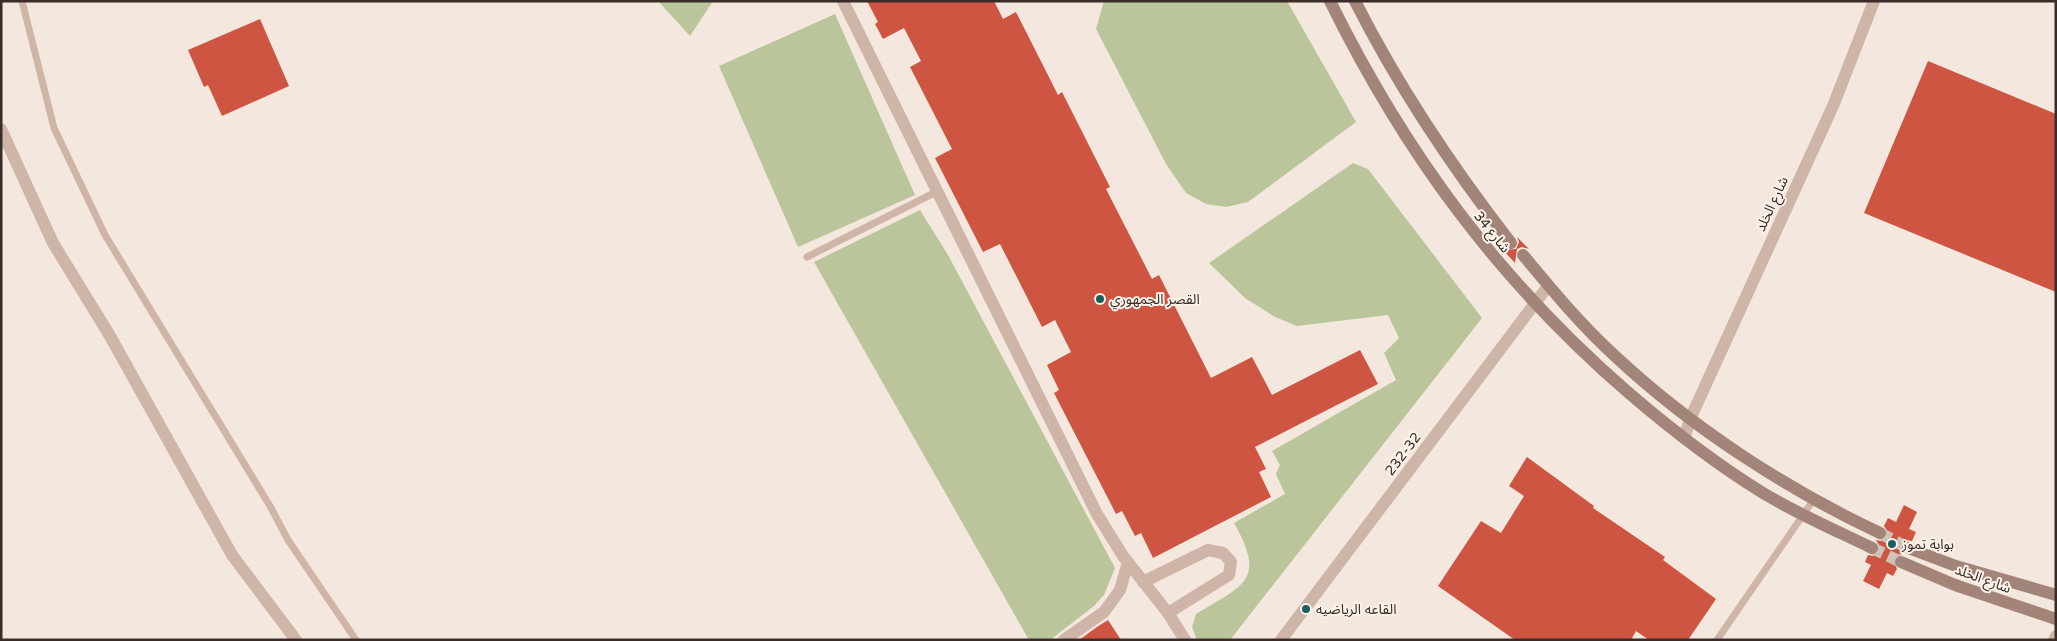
<svg xmlns="http://www.w3.org/2000/svg" width="2057" height="641" font-family="'Varela Round','Noto Sans Arabic',sans-serif">
<rect width="100%" height="100%" fill="#f4e7dd"/>
<g fill="#bbc59c">
<polygon points="658,1 713,1 690,36"/>
<polygon points="1104,1 1287,1 1356,122 1248,202 1226,207 1206,204 1186,193 1166,164 1096,29"/>
<polygon points="835,14 915,195 798,247 719,66"/>
<path d="M 1353,163 L 1368,169 L 1482,318 L 1230,640 L 1197,640 L 1192,627 L 1196,614 C 1243,585 1267,581 1234,523 L 1285,494 L 1276,474 L 1280,465 L 1272,451 L 1396,380 L 1384,353 L 1399,338 L 1388,315 L 1297,326 L 1275,317 L 1245,298 L 1209,263 Z"/>
<polygon points="920,210 948,255 1115,568 1104,595 1094,606 1050,640 1029,640 814,262"/>
</g>
<g fill="#ce5541">
<polygon points="867,1 994,1 1003,19 1016,12 1058,95 1062,92 1110,187 1106,189 1152,279 1159,275 1211,378 1252,357 1272,395 1360,350 1378,384 1255,447 1266,469 1259,472 1271,497 1153,558 1141,533 1135,536 1122,511 1116,514 1054,393 1059,390 1047,365 1071,352 1055,320 1042,327 1000,244 983,252 935,158 952,149 910,67 921,61 904,28 883,39 875,24 878,22"/>
<polygon points="260,19 289,86 222,116 208,85 204,87 188,50"/>
<polygon points="1928,61 2056,114 2056,292 1864,213"/>
<polygon points="1517,237 1529,249 1522,247 1517,249 1515,263 1503,250 1516,249 1519,242"/>
<polygon points="1527,457 1594,506 1593,508 1665,557 1663,560 1716,599 1688,640 1649,640 1636,631 1631,640 1515,640 1438,586 1481,521 1501,533 1524,496 1509,486"/>
<polygon points="1904,505 1917,512 1909,529 1916,532 1912,541 1906,540 1901,545 1900,550 1903,554 1897,555 1893,559 1897,569 1893,576 1887,573 1879,589 1863,581 1871,565 1865,562 1868,555 1873,556 1879,552 1880,547 1876,540 1881,541 1887,537 1888,532 1884,526 1888,518 1896,522"/>
<polygon points="1108,620 1121,640 1079,640 1097,627"/>
</g>
<g fill="none" stroke-linecap="round" stroke-linejoin="round">
<g stroke="#cfc2b9" stroke-width="12" stroke-dasharray="12 6" stroke-linecap="butt">
<polyline points="1880,533 1908,548"/>
<polyline points="1872,548 1901,562"/>
</g>
<g stroke="#ceb5a8" stroke-width="7">
<polyline points="22,1 54,128 105,235 270,506 288,540 356,640"/>
<polyline points="807,257 938,191"/>
<polyline points="1717,640 1814,499"/>
</g>
<g stroke="#ceb5a8" stroke-width="12">
<polyline points="843,1 1097,514 1123,556 1168,613 1185,640"/>
<polyline points="1,129 53,243 110,336 232,555 296,640"/>
<polyline points="1684,438 1691,417 1833,106 1874,1"/>
<polyline points="1143,582 1208,550 1223,553 1231,562 1229,575 1168,613"/>
<polyline points="1064,640 1104,612 1120,590 1128,562"/>
<polyline points="1281,640 1548,286"/>
<polyline points="2054,640 2056,636"/>
</g>
<g stroke="#a28479" stroke-width="12">
<path d="M 1330,1 C 1406,155 1500,282 1630,394 C 1672,430 1716,464 1763,493 C 1798,514 1835,530 1872,548"/>
<path d="M 1355,1 C 1399,88 1452,167 1511,243"/>
<path d="M 1523,255 C 1552,290 1581,325 1615,356 C 1691,427 1786,489 1880,533"/>
<polyline points="1908,548 1956,566 2056,595"/>
<polyline points="1901,562 1955,585 2056,619"/>
</g>
</g>
<g fill="#1b5f5d" stroke="#fbf2ea" stroke-width="2">
<circle cx="1100" cy="299" r="5"/>
<circle cx="1892" cy="544" r="5"/>
<circle cx="1306" cy="609" r="5"/>
</g>
<g text-anchor="middle" dominant-baseline="central" stroke-width="4" stroke-linejoin="round" paint-order="stroke">
<g font-size="14" fill="#3a2c29" stroke="#fbf2ea">
<text transform="translate(1772 204) rotate(-65)">شارع الخلد</text>
<text transform="translate(1492 232) rotate(51)">شارع 34</text>
<text transform="translate(1403 454) rotate(-53)">232-32</text>
<text transform="translate(1983 579) rotate(20)">شارع الخلد</text>
</g>
<g font-size="14" fill="#3a2c29" stroke="#fbf2ea" text-anchor="start">
<text x="1110" y="299">القصر الجمهوري</text>
<text x="1902" y="544">بوابة تموز</text>
<text x="1316" y="609">القاعه الرياضيه</text>
</g>
</g>
<rect width="2057" height="641" fill="none" stroke="#3a2c29" stroke-width="5"/>
</svg>
